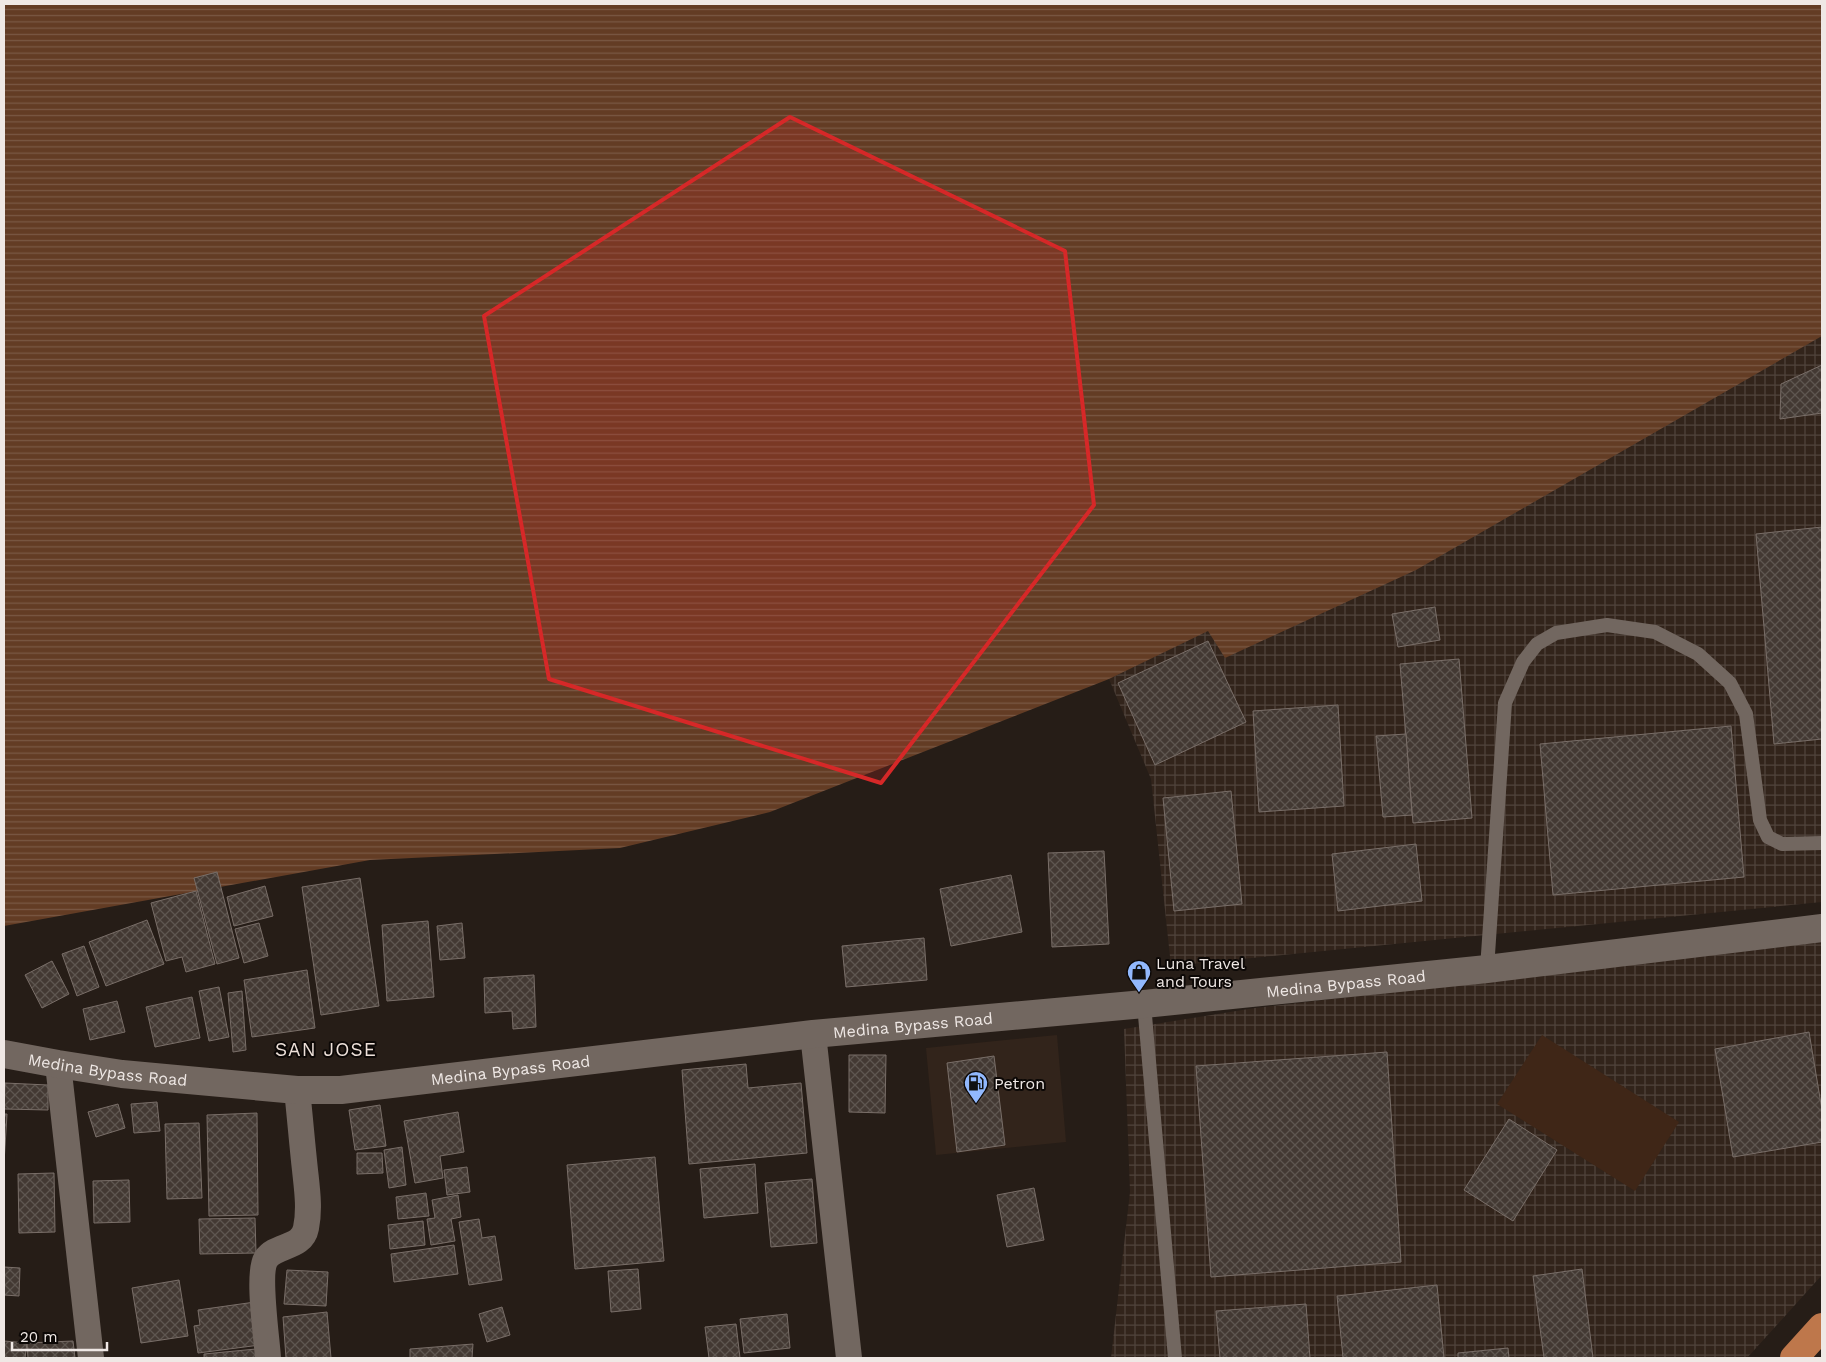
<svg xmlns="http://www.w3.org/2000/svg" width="1826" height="1362" font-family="'Work Sans',sans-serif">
<defs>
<pattern id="industrial-grid" width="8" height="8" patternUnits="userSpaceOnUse" patternTransform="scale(1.25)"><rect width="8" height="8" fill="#32241b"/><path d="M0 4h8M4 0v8" fill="none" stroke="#50443c"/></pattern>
<pattern id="water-rules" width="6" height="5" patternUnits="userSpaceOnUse" patternTransform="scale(1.25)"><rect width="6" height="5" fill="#633c24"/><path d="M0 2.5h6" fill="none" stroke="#7a5844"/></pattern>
<pattern id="building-cross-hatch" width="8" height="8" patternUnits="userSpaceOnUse" patternTransform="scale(1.25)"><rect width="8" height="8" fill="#433933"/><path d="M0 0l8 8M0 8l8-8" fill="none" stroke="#5e5650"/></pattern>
</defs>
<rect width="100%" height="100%" fill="#261d17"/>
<polygon fill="#32241b" points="1057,1035 1066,1142 936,1155 926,1048"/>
<g fill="url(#industrial-grid)">
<polygon points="1822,336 1822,902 1171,966 1151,779 1109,679 1209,630 1225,658"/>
<polygon points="1822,942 1822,1275 1747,1358 1111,1358 1130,1192 1124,1029 1255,1008"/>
</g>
<polygon fill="#3f2617" points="1542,1035 1679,1122 1635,1191 1497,1104"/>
<polygon fill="url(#water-rules)" points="4,4 1822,4 1822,336 1416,570 1225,658 1208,631 1109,679 770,812 620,848 370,860 4,926"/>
<g fill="url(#building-cross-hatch)" stroke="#796e68">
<polygon points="1822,365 1822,413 1780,419 1781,384"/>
<polygon points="1822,527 1822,739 1774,744 1756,534"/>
<polygon points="1435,607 1440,640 1398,647 1392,614"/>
<polygon points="1208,641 1246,722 1155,765 1118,683"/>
<polygon points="1459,659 1472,818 1413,823 1400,664"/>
<polygon points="1338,705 1344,806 1259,812 1253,711"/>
<polygon points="1731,726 1744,877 1553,895 1540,744"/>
<polygon points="1406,734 1412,815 1383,817 1376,736"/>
<polygon points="1231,791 1242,904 1174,911 1163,798"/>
<polygon points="1416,844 1422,901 1338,911 1332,854"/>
<polygon points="1104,851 1109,944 1052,947 1048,853"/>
<polygon points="217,872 239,958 217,964 194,878"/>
<polygon points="1011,875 1022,932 951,946 940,889"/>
<polygon points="360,878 379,1006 321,1015 302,887"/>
<polygon points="265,886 273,916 234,926 227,897"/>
<polygon points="196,891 215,964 186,972 182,957 166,961 151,903"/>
<polygon points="147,920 164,964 106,986 89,942"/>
<polygon points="428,921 434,997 387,1001 382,925"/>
<polygon points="259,923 268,956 244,963 235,929"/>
<polygon points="462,923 465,958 440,960 437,926"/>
<polygon points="924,938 927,980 846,987 842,946"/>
<polygon points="84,946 99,987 77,996 62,954"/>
<polygon points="52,961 69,994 42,1008 25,975"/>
<polygon points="307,970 315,1028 252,1037 244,980"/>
<polygon points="534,975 536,1027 513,1029 512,1011 485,1013 484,978"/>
<polygon points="219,987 229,1037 209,1041 199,991"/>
<polygon points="242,991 246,1050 233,1052 228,993"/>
<polygon points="192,997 200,1038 155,1047 146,1007"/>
<polygon points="117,1001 125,1032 90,1040 83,1009"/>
<polygon points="1809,1032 1822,1110 1822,1142 1733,1157 1715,1049"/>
<polygon points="1387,1052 1401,1262 1211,1277 1196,1066"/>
<polygon points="849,1055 886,1055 885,1113 849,1112"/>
<polygon points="994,1056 1005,1145 957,1152 947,1063"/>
<polygon points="746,1064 748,1088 801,1083 807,1153 689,1164 682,1070"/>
<polygon points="5,1083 48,1085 48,1110 4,1109"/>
<polygon points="157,1102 160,1131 134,1133 131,1104"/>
<polygon points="118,1104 125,1128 96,1137 88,1112"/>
<polygon points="380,1105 386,1146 355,1150 349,1110"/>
<polygon points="458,1112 464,1152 440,1156 443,1178 415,1183 404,1121"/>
<polygon points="257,1113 258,1215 209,1216 207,1115"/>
<polygon points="4,1114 7,1114 4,1163"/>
<polygon points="1509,1119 1557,1150 1513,1221 1464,1190"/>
<polygon points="199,1123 202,1198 167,1199 165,1124"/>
<polygon points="402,1147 406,1185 389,1188 384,1150"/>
<polygon points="357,1153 382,1153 383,1173 357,1174"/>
<polygon points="655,1157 664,1261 575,1269 567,1165"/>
<polygon points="755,1164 758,1213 704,1218 700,1169"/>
<polygon points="467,1167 470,1192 447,1195 444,1170"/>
<polygon points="54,1173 55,1232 19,1233 18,1174"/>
<polygon points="812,1179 817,1243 771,1247 765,1183"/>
<polygon points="129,1180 130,1222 94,1223 93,1181"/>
<polygon points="1034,1188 1044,1240 1007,1247 997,1195"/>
<polygon points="426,1193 429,1216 398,1219 396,1197"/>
<polygon points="458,1195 461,1217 451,1219 455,1241 431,1245 427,1219 435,1218 432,1200"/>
<polygon points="255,1218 256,1253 200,1254 199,1219"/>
<polygon points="479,1219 482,1238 495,1236 502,1280 469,1285 459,1222"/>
<polygon points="423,1221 425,1245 390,1249 388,1225"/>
<polygon points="454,1245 458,1274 394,1282 391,1254"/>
<polygon points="4,1267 20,1268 19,1296 4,1295"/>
<polygon points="638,1269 641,1309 611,1312 608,1271"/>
<polygon points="1582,1269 1593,1358 1544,1358 1533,1276"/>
<polygon points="287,1270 328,1272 326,1306 284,1304"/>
<polygon points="179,1280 188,1336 141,1343 132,1288"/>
<polygon points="1437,1285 1444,1358 1343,1358 1337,1296"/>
<polygon points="255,1302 260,1345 198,1353 194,1326 200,1325 198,1310"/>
<polygon points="1306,1304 1310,1358 1220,1358 1216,1311"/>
<polygon points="502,1307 510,1335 487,1342 479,1314"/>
<polygon points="327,1312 331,1358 286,1358 283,1317"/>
<polygon points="787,1314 790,1348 744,1353 740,1319"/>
<polygon points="736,1324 740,1358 709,1358 705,1327"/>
<polygon points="4,1341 27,1343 25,1358 4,1358"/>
<polygon points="73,1341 75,1358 28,1358 27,1343"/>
<polygon points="473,1344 472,1358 410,1358 410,1349"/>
<polygon points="1508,1348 1509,1358 1458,1358 1458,1353"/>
<polygon points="256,1349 257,1358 204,1358 204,1354"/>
</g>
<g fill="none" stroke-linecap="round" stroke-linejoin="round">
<g stroke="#726760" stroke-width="14">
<polyline points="1487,969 1505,703 1523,662 1537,644 1556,633 1607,625 1655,632 1698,654 1730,683 1746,714 1760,820 1768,837 1782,844 1822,843"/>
<polyline points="1144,1004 1175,1358"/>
</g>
<g stroke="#726760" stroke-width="26">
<polyline points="813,1034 849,1358"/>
<polyline points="58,1064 91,1358"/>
<path d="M 268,1358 C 267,1340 257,1273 266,1259 C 276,1244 302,1249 306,1228 C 310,1209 307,1189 305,1170 C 302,1143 300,1117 297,1090"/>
</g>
<path stroke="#726760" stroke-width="28" id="s1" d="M 4,1054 L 58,1064 L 122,1074 L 297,1090 L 341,1090 L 813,1034 L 1144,1004 L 1487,969 L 1822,928"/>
<polyline stroke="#be774b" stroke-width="28" points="1794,1358 1822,1327"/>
</g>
<path fill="#d62828" fill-opacity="0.2" stroke="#d62828" stroke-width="4" stroke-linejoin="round" d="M 790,117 L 1065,251 L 1094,505 L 881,783 L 549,679 L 484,316 Z"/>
<defs>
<g id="shop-pin" transform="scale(1.25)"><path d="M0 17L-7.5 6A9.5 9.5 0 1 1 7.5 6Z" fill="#91b8fd" stroke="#0c0806"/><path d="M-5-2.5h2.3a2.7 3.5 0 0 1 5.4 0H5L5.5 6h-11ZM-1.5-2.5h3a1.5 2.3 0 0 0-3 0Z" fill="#111"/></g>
<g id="fuel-pin" transform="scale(1.25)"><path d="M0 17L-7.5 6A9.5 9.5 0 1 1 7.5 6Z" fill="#91b8fd" stroke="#0c0806"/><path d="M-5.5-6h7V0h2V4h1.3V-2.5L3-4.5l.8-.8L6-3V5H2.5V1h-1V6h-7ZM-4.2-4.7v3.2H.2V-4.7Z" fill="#111"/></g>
</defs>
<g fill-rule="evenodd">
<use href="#shop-pin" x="1139" y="972"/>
<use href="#fuel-pin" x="976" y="1083"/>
</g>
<g text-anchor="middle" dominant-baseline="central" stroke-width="4" stroke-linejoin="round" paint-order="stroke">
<g font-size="16" fill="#efe8e5" stroke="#0c0806" text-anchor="start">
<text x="1156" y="963">Luna Travel<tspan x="1156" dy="18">and Tours</tspan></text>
<text x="994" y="1083">Petron</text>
</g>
<g font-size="16" fill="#efe8e5" stroke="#0c0806">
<text stroke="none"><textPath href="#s1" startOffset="1350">Medina Bypass Road</textPath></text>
<text stroke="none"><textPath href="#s1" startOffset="915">Medina Bypass Road</textPath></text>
<text stroke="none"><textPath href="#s1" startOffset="105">Medina Bypass Road</textPath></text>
<text stroke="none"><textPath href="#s1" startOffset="510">Medina Bypass Road</textPath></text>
</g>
<g font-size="19" letter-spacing="1" fill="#ede0d9" stroke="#0c0806">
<text x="326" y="1049">SAN JOSE</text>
</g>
</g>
<rect width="1826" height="1362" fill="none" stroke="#efe8e5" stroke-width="10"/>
<path d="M12 1342v8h95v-8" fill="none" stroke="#efe8e5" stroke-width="2.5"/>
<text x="20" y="1342" font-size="15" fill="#efe8e5" stroke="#0c0806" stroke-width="4" paint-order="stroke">20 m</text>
</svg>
